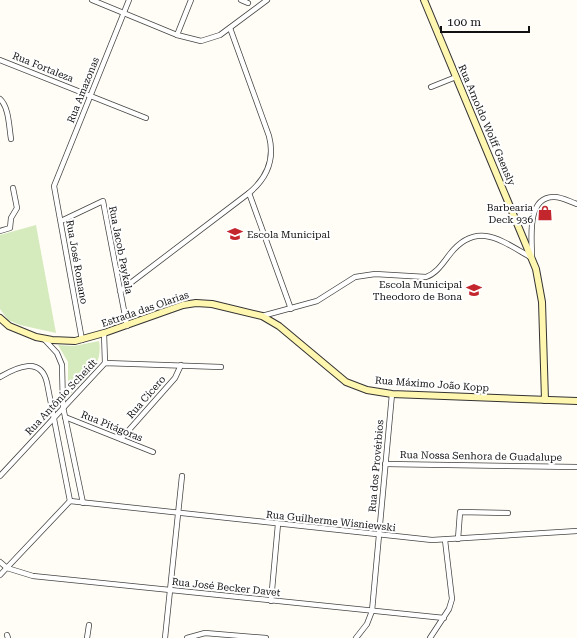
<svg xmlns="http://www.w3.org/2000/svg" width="577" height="638" font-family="'Roboto Serif',serif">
<rect width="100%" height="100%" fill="#fffdf5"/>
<g fill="#d5ebbd">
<polygon points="36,225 56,333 20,325 8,320 0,309 0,235"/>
<path d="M 99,341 C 104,366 84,380 68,397 L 68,362 L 58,345 L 74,346 Z"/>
</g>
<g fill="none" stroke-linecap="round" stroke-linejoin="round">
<g stroke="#444" stroke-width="6">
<g id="street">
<polyline points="92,0 177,35 201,41 220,35 267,0"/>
<polyline points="241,0 248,3"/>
<polyline points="177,35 191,0"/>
<polyline points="0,60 146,118"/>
<polyline points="431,87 456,77"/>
<path d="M 0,99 C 9,107 9,127 11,139"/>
<polyline points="249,193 291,309"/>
<polyline points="61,221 103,201 127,326"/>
<polyline points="0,231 10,228 11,218 17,208 13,188"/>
<path d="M 120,291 L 249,193 C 267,178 275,159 269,136 L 230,28"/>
<path d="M 262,316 L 317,301 L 355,277 L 375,274 L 426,277 C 437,273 443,263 450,254 C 477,220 502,241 532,258 C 532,239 526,198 553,197 C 561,196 570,202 577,204"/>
<polyline points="104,333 105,363"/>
<polyline points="44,339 57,353 62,365 63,407 83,503"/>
<polyline points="82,340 54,186 129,0"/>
<path d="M 0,377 C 17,367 41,356 47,383 L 70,501"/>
<polyline points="65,417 153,452"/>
<polyline points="121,439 175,378 181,365"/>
<polyline points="385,464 577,467"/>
<polyline points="0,476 105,363 221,367"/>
<polyline points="458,539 460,512 508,513"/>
<polyline points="0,562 7,568 33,576 444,618"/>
<polyline points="0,575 70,501 432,540 577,531"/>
<polyline points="271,601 278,524"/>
<polyline points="7,635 8,638"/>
<polyline points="87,638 89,625"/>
<polyline points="165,638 182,476"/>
<polyline points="187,638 205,633 266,638"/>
<polyline points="356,638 367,624 372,611 392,394"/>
<polyline points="430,638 449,609 452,599 445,540"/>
</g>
</g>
<g stroke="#333" stroke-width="8">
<g id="secondary">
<polyline points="424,0 536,269 542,302 545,400"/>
<polyline points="0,318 9,326 36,337 52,340 75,341 104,333 183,305 196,303 212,304 262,316 279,326 346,382 367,390 392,394 577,401"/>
</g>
</g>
<use href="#street" stroke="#fff" stroke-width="4.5"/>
<use href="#secondary" stroke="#fff6b0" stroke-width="6"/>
</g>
<defs>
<g id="shop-bare" transform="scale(1.2)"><path d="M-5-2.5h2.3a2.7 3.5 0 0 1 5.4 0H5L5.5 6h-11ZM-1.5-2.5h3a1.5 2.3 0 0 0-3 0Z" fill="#c4262e" stroke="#fff" stroke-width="2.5" paint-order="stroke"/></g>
<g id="school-bare" transform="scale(1.2)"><path d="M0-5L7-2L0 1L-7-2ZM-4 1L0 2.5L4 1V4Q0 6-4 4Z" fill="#c4262e" stroke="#fff" stroke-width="2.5" paint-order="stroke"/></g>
</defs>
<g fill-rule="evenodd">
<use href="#shop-bare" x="545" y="213"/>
<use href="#school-bare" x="235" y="234"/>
<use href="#school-bare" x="474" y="290"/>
</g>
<g text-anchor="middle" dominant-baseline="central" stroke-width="4" stroke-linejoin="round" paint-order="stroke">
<g font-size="10" fill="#111" stroke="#fff">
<text transform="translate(43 67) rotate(22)">Rua Fortaleza</text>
<text transform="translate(83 90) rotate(-68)">Rua Amazonas</text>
<text transform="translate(487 125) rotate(67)">Rua Arnoldo Wolff Gaensly</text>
<text transform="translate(121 250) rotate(79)">Rua Jacob Paykala</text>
<text transform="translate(77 262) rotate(80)">Rua José Romano</text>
<text transform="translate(145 309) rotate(-19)">Estrada das Olarias</text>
<text transform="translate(432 384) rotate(4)">Rua Máximo João Kopp</text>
<text transform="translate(61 397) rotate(-47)">Rua Antônio Scheidt</text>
<text transform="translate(146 397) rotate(-49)">Rua Cícero</text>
<text transform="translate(112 426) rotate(22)">Rua Pitágoras</text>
<text transform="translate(481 456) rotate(1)">Rua Nossa Senhora de Guadalupe</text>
<text transform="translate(376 466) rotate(-85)">Rua dos Provérbios</text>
<text transform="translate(331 521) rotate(6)">Rua Guilherme Wisniewski</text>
<text transform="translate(226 587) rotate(6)">Rua José Becker Davet</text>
</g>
<g font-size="10" fill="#111" stroke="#fff" text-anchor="end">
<text x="533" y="207">Barbearia<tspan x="533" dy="12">Deck 936</tspan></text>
<text x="247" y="234" text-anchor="start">Escola Municipal</text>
<text x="462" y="284">Escola Municipal<tspan x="462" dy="12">Theodoro de Bona</tspan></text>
</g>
</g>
<path d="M441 26v6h88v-6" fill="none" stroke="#111111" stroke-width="2"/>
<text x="447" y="26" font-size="12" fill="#111111" stroke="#ffffff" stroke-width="3" paint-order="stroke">100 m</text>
</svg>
